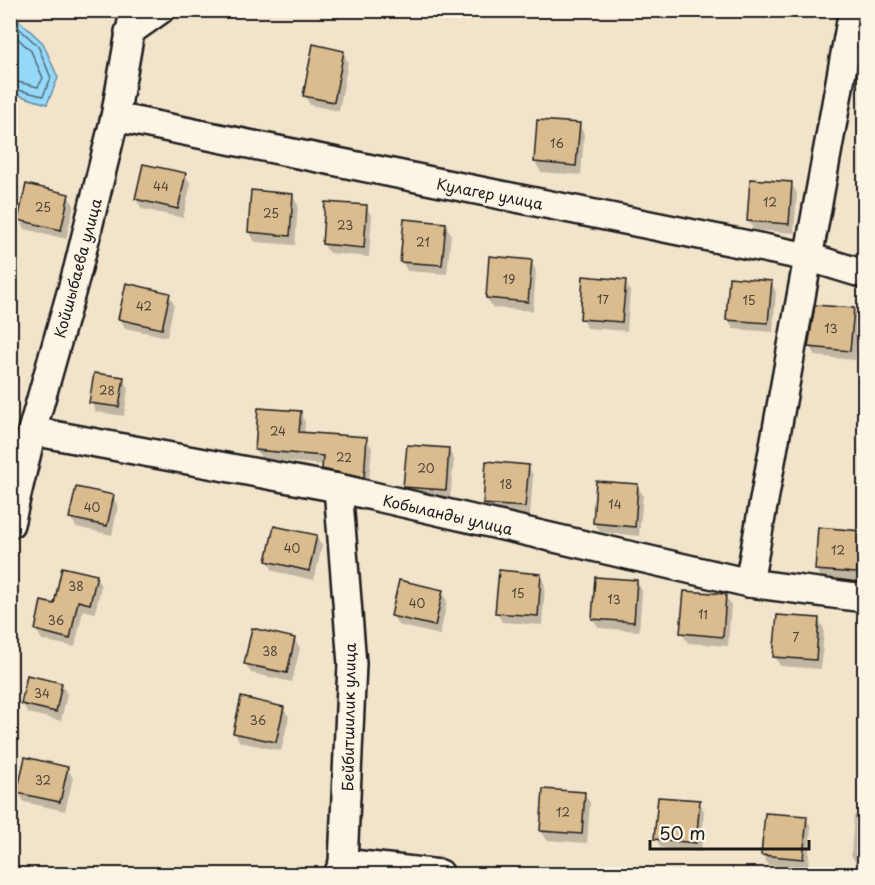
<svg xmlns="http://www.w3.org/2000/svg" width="875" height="885" font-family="'Playpen Sans',sans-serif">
<rect width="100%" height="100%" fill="#f2e4cb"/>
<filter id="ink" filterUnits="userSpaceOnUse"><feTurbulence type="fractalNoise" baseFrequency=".0167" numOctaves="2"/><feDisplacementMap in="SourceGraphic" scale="12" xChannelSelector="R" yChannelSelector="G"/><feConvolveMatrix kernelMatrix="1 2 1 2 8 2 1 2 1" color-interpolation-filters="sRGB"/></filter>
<g filter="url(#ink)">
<polygon fill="#96d8f8" stroke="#658da0" stroke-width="1.5" points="10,12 43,43 58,78 47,104 11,93"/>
<g fill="#0003">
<polygon points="343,52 348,62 339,111 310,105 305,96"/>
<polygon points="579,125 584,134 581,175 541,172 535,162"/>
<polygon points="863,174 864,174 864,223 859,214"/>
<polygon points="185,175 191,184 183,218 142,209 136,199"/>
<polygon points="791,184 797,193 794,233 754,230 748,221"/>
<polygon points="292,195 298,205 295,245 255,242 249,232"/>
<polygon points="68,196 74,205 66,239 25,229 20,220"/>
<polygon points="366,207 372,216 369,257 329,253 323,244"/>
<polygon points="445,224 451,234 447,274 407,271 402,261"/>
<polygon points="491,258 531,261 536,271 533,311 493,308 487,298"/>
<polygon points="625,281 630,291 627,331 587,328 582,318"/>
<polygon points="771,282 776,292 773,332 733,329 727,319"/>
<polygon points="169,294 174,304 167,337 125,328 120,318"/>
<polygon points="853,310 859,319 855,360 815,356 810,347"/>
<polygon points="10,331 13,332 18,341 11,375"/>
<polygon points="123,378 128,388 124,416 96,412 91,402"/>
<polygon points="300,413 305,422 304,434 366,439 372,448 368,487 329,478 323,469 324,465 262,459 256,450"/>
<polygon points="448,449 454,459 450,499 410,496 405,487"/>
<polygon points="528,466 533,476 530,516 490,513 484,503"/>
<polygon points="637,486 643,495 639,536 600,532 594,523"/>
<polygon points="113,497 118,506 112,535 76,527 71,518"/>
<polygon points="860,532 864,540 862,582 822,579 816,570"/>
<polygon points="316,537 322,546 314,580 273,571 268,561"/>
<polygon points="540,575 545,585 542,625 502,622 497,613"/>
<polygon points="96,577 101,586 95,613 83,610 75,647 42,640 36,630 55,606"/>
<polygon points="637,581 642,591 639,631 599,628 593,619"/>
<polygon points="442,591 447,601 440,635 398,625 393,616"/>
<polygon points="725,596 731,605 728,646 688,643 682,633"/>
<polygon points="818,619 824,629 821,669 780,666 775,657"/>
<polygon points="294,639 300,648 292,682 251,673 246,664"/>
<polygon points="61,684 67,694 61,721 28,713 22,703"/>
<polygon points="283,708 289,717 281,751 240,742 234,732"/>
<polygon points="67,768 73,778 65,811 24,802 19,792"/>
<polygon points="584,793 590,803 587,843 547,840 541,831"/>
<polygon points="699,802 704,811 701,852 661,848 656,839"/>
<polygon points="854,815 864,816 864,865 857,865 851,855"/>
<polygon points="806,818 811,827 808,868 768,865 763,855"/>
</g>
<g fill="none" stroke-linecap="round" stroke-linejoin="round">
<g stroke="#4d6774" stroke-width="1.5">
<polyline points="10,20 38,46 51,78 43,96 10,88"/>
<polyline points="10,31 31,51 43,78 38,87 10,80"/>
</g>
</g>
<g fill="#dbbc8f" stroke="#1c1c1c" stroke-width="1.5">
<polygon points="313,44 344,51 334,102 303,96"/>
<polygon points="537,120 580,123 576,166 534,162"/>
<polygon points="143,164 186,173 178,209 135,199"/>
<polygon points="750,179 792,182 789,224 747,221"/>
<polygon points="26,184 69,194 61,230 18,220"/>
<polygon points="251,190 293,194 290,236 248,232"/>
<polygon points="325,202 367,205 364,248 322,244"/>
<polygon points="404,219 446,223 442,265 400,262"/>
<polygon points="489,256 532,260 528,302 486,298"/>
<polygon points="583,276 626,280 622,322 580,319"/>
<polygon points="729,277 772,281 768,323 726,320"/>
<polygon points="126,283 170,293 162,329 118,319"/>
<polygon points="815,305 854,308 850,351 808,347"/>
<polygon points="94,373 124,377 119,407 89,403"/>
<polygon points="258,408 301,411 299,432 367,437 364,478 322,469 323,456 255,450"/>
<polygon points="407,445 449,448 446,490 403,487"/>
<polygon points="486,461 529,465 525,507 483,504"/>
<polygon points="596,481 638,484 635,527 593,523"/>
<polygon points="76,487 114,495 107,526 69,518"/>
<polygon points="274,526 317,535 309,571 266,561"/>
<polygon points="818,527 861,531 857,573 815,570"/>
<polygon points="62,567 97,575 90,604 78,601 70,639 35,630 41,601 54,604"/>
<polygon points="499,570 541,574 538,616 495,613"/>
<polygon points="595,577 637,580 634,622 592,619"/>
<polygon points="399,580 443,590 435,626 391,616"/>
<polygon points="684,591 726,594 723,637 680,633"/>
<polygon points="777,615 819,618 816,660 773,657"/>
<polygon points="252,628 295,638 287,673 244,664"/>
<polygon points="27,675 62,683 56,712 21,704"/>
<polygon points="241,697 284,707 276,742 233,733"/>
<polygon points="25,757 68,767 60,802 17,793"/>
<polygon points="543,789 585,792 582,834 540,831"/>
<polygon points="658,797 700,800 696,843 654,839"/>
<polygon points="765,813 807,816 803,859 761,855"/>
</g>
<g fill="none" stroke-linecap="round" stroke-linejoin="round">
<g stroke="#1c1c1c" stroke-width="32">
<g id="minor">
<polyline points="129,32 160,10"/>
<polyline points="115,117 808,257 864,274"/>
<polyline points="32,431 338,488 749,583 864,598"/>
<polyline points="338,488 352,664 343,863 338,874"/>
<polyline points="10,524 32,431 78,268 115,117 134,10"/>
<polyline points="749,583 853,10"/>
<polyline points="343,863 440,874"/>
</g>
</g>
<use href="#minor" stroke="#fcf5e5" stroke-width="27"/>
</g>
</g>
<g text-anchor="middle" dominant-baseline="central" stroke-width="5" stroke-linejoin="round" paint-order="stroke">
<g font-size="12" fill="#4c4439">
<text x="557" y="143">16</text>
<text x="161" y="186">44</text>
<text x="770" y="202">12</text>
<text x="43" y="207">25</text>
<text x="271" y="213">25</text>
<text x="345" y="225">23</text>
<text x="423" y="242">21</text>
<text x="509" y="279">19</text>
<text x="603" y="299">17</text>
<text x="749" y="300">15</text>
<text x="144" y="306">42</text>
<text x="831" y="328">13</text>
<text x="107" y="390">28</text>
<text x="278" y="431">24</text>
<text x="344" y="457">22</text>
<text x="426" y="468">20</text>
<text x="506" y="484">18</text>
<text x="615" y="504">14</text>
<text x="92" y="507">40</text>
<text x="292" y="548">40</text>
<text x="838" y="550">12</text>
<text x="76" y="586">38</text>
<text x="518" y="593">15</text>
<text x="614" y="599">13</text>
<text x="417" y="603">40</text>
<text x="703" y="614">11</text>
<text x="56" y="620">36</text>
<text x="796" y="637">7</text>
<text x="270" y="651">38</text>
<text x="42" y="693">34</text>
<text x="258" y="720">36</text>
<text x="43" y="780">32</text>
<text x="563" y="812">12</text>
</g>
<g font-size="15" fill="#1c1c1c" stroke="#fcf5e5">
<text transform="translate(490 193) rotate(11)">Кулагер улица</text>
<text transform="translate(77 268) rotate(-75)">Койшыбаева улица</text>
<text transform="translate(448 514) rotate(13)">Кобыланды улица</text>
<text transform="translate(348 717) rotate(-89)">Бейбитшилик улица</text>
</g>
</g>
<rect width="875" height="885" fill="none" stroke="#fcf5e5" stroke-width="36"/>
<rect x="18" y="18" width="839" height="849" fill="none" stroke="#1c1c1c" stroke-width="2" filter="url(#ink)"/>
<path d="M650 840v9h159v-9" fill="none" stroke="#1c1c1c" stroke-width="3"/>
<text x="659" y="840" font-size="18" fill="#1c1c1c" stroke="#fcf5e5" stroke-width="4.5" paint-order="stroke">50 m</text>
</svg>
